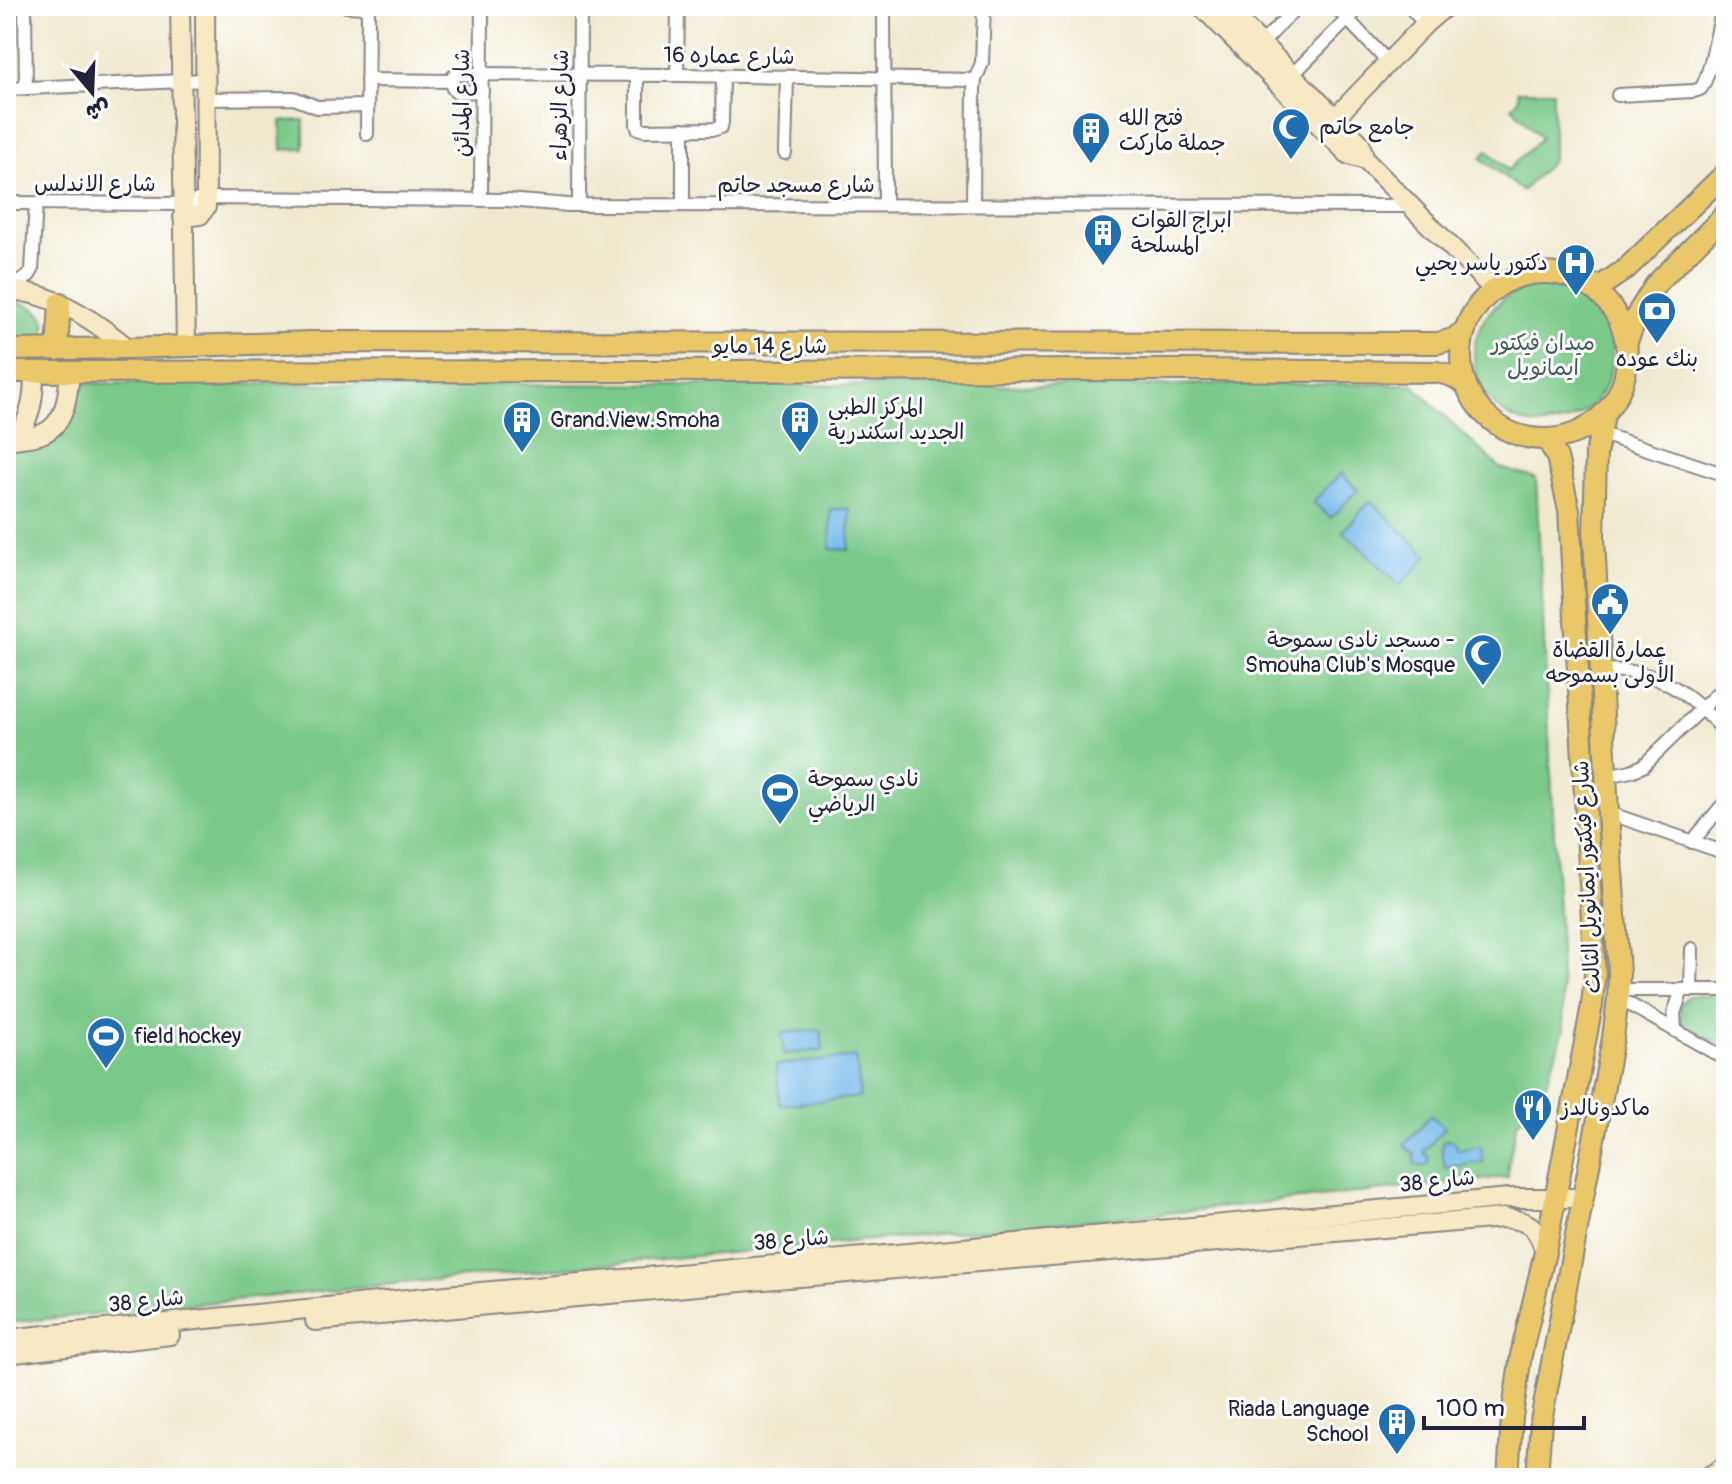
<svg xmlns="http://www.w3.org/2000/svg" width="1732" height="1484" font-family="Pangolin,'Playpen Sans Arabic',sans-serif">
<rect width="100%" height="100%" fill="#fff"/>
<filter id="ink" filterUnits="userSpaceOnUse"><feTurbulence type="fractalNoise" baseFrequency=".0125" numOctaves="2"/><feDisplacementMap in="SourceGraphic" scale="16" xChannelSelector="R" yChannelSelector="G"/><feConvolveMatrix kernelMatrix="1 2 1 2 8 2 1 2 1" color-interpolation-filters="sRGB"/></filter>
<filter id="wash" filterUnits="userSpaceOnUse"><feTurbulence type="fractalNoise" baseFrequency=".006" numOctaves="4" result="noise"/><feDisplacementMap in="SourceGraphic" scale="32" xChannelSelector="R" yChannelSelector="G"/><feGaussianBlur stdDeviation="1.8" result="paint"/><feColorMatrix in="noise" values="0 0 0 0 0 0 0 0 0 0 0 0 0 0 0 0 0 1.4 0 .05"/><feComposite in="paint" operator="in"/></filter>
<g filter="url(#wash)">
<rect width="100%" height="100%" fill="#f0e9d0"/>
<g fill="#7ac989" stroke="#4e7662" stroke-width="2">
<polygon points="1518,91 1553,91 1553,160 1522,191 1481,158 1487,150 1508,170 1541,138 1512,107 1519,98"/>
<polygon points="304,120 304,149 282,150 281,121"/>
<circle cx="1543" cy="356" r="69"/>
<path d="M 6,300 C 20,302 48,308 45,328 C 45,332 43,336 39,338 C 30,343 16,342 6,343 Z"/>
<polygon points="85,383 1157,386 1201,384 1413,384 1435,407 1500,468 1536,478 1564,1030 1539,1104 1517,1122 1508,1165 1508,1177 1168,1213 432,1280 6,1323 6,442 52,442"/>
<polygon points="1715,995 1726,996 1726,1048 1681,1024 1680,1005 1688,996"/>
</g>
<g fill="#72b9e9" stroke="#4a6e92" stroke-width="2">
<polygon points="1341,473 1358,490 1331,518 1313,502"/>
<polygon points="1371,501 1428,556 1400,585 1343,531"/>
<polygon points="831,509 850,509 849,550 830,549"/>
<polygon points="821,1030 823,1050 784,1054 782,1033"/>
<polygon points="856,1057 860,1097 780,1105 776,1065"/>
<polygon points="1431,1115 1445,1128 1424,1151 1429,1158 1429,1163 1425,1166 1419,1166 1415,1163 1415,1155 1404,1145"/>
<polygon points="1448,1140 1455,1142 1457,1150 1481,1146 1483,1162 1445,1168 1442,1149 1444,1141"/>
</g>
</g>
<g filter="url(#ink)">
<g fill="none" stroke-linecap="round" stroke-linejoin="round">
<g stroke="#898686" stroke-width="16">
<g id="street">
<polyline points="25,6 26,88"/>
<polyline points="346,6 368,7"/>
<polyline points="475,6 482,6 481,199"/>
<polyline points="884,6 885,205"/>
<polyline points="1335,6 1388,62"/>
<polyline points="1409,6 1425,24"/>
<polyline points="1261,44 1298,6"/>
<polyline points="637,75 637,124 638,128 644,130 715,129 721,127 722,122 723,76"/>
<polyline points="677,75 678,6"/>
<polyline points="1292,75 1361,6"/>
<polyline points="367,80 453,81"/>
<polyline points="6,89 205,80"/>
<polyline points="482,91 456,92 453,88 453,77 457,74 677,75 975,80"/>
<path d="M 1618,95 L 1694,91 C 1696,90 1698,90 1700,89 C 1709,82 1720,20 1723,6"/>
<polyline points="205,99 294,98 317,107 367,106"/>
<polyline points="367,134 368,6"/>
<polyline points="785,153 787,77"/>
<polyline points="6,203 183,204 206,198 507,200 568,205 1410,206"/>
<polyline points="579,205 580,6"/>
<polyline points="683,205 683,129"/>
<polyline points="973,205 974,90 975,80 982,63 984,6"/>
<path d="M 6,281 C 18,282 27,282 32,270 L 36,203"/>
<polyline points="1599,433 1726,475"/>
<path d="M 1600,671 C 1658,666 1688,694 1726,732"/>
<polyline points="1606,776 1631,771 1643,766 1726,685"/>
<polyline points="1608,813 1726,853"/>
<polyline points="1692,842 1726,801"/>
<polyline points="1619,990 1726,990"/>
<polyline points="1691,990 1692,949"/>
<polyline points="1618,998 1726,1059"/>
<polyline points="1675,1030 1674,1013 1682,990"/>
</g>
</g>
<g stroke="#898686" stroke-width="22">
<g id="secondary">
<polyline points="180,6 186,346"/>
<polyline points="1201,6 1349,155 1365,160 1494,290"/>
<polyline points="1224,6 1360,143 1365,160"/>
<polyline points="1335,118 1425,24 1446,6"/>
<polyline points="183,217 200,215 206,207 205,6"/>
<path d="M 6,290 C 54,292 92,319 128,348"/>
<path d="M 17,438 C 31,416 34,399 34,373"/>
<path d="M 6,440 C 18,438 33,438 44,433 C 67,422 68,393 70,371"/>
<path d="M 315,1321 L 752,1281 L 1503,1218 C 1529,1220 1538,1227 1545,1252"/>
<polyline points="6,1339 447,1295 1509,1198 1582,1198"/>
<polyline points="6,1354 170,1335"/>
<polyline points="1706,1478 1726,1466"/>
</g>
</g>
<g stroke="#898686" stroke-width="24">
<g id="primary">
<circle cx="1544" cy="356" r="83"/>
<polyline points="1591,287 1604,284 1626,269 1726,173"/>
<polyline points="1626,344 1639,311 1656,284 1726,214"/>
<polyline points="6,350 128,348 311,342 1438,343 1453,339 1465,330"/>
<polyline points="57,350 60,303"/>
<polyline points="6,372 1187,370 1437,372 1452,376 1466,384"/>
<polyline points="1508,1478 1512,1417 1521,1355 1545,1252 1592,1005 1595,975 1569,510 1557,457 1547,439"/>
<polyline points="1537,1478 1541,1421 1613,1038 1618,998 1619,973 1608,813 1594,538 1596,454 1605,412"/>
</g>
</g>
<use href="#street" stroke="#fff" stroke-width="12"/>
<use href="#secondary" stroke="#f7e9c3" stroke-width="18"/>
<use href="#primary" stroke="#eac769" stroke-width="20"/>
</g>
</g>
<defs>
<g id="mosque-pin" transform="scale(2)"><path d="M0 17L-7.5 6A9.5 9.5 0 1 1 7.5 6Z" fill="#1f6fb2" stroke="#fff"/><path d="M3.5-4.9A6 6 0 1 0 3.5 4.9A5 5 0 1 1 3.5-4.9Z" fill="#fff"/></g>
<g id="building-pin" transform="scale(2)"><path d="M0 17L-7.5 6A9.5 9.5 0 1 1 7.5 6Z" fill="#1f6fb2" stroke="#fff"/><path d="M-4-6H4V6H1V3H-1V6H-4ZM-2.5-4.3h1.7v1.8h-1.7ZM.8-4.3h1.7v1.8H.8ZM-2.5-1h1.7V.8h-1.7ZM.8-1h1.7V.8H.8Z" fill="#fff"/></g>
<g id="hospital-pin" transform="scale(2)"><path d="M0 17L-7.5 6A9.5 9.5 0 1 1 7.5 6Z" fill="#1f6fb2" stroke="#fff"/><path d="M-5-5h3v3.5h4V-5h3V5h-3V1.5h-4V5h-3Z" fill="#fff"/></g>
<g id="bank-pin" transform="scale(2)"><path d="M0 17L-7.5 6A9.5 9.5 0 1 1 7.5 6Z" fill="#1f6fb2" stroke="#fff"/><path d="M-6-4H6V4H-6ZM0-2.3a2.3 2.3 0 1 0 0 4.6a2.3 2.3 0 1 0 0-4.6Z" fill="#fff"/></g>
<g id="civic-pin" transform="scale(2)"><path d="M0 17L-7.5 6A9.5 9.5 0 1 1 7.5 6Z" fill="#1f6fb2" stroke="#fff"/><path d="M-.6-6.5H3V-4.5H.6V-3L4-1V1h2V6H-6V1h2V-1L-.6-3ZM-1.2 2.5V6h2.4V2.5Z" fill="#fff"/></g>
<g id="stadium-pin" transform="scale(2)"><path d="M0 17L-7.5 6A9.5 9.5 0 1 1 7.5 6Z" fill="#1f6fb2" stroke="#fff"/><path d="M0-5a6.5 5 0 1 0 0 10a6.5 5 0 1 0 0-10ZM-3.5-1.8h7v3.6h-7Z" fill="#fff"/></g>
<g id="restaurant-pin" transform="scale(2)"><path d="M0 17L-7.5 6A9.5 9.5 0 1 1 7.5 6Z" fill="#1f6fb2" stroke="#fff"/><path d="M-5-6h1v4h1v-4h1v4h1v-4h1v5L-1.5 .5V6h-2V.5L-5-1ZM5-6V6H3V1.5H1.5Q1.5-4 5-6Z" fill="#fff"/></g>
</defs>
<g fill-rule="evenodd">
<use href="#mosque-pin" x="1291" y="127"/>
<use href="#building-pin" x="1091" y="131"/>
<use href="#building-pin" x="1103" y="233"/>
<use href="#hospital-pin" x="1576" y="263"/>
<use href="#bank-pin" x="1657" y="311"/>
<use href="#building-pin" x="522" y="420"/>
<use href="#building-pin" x="800" y="420"/>
<use href="#civic-pin" x="1610" y="602"/>
<use href="#mosque-pin" x="1483" y="653"/>
<use href="#stadium-pin" x="780" y="792"/>
<use href="#stadium-pin" x="106" y="1036"/>
<use href="#restaurant-pin" x="1533" y="1108"/>
<use href="#building-pin" x="1397" y="1422"/>
</g>
<g text-anchor="middle" dominant-baseline="central" stroke-width="6" stroke-linejoin="round" paint-order="stroke">
<g font-size="22" fill="#22223b" stroke="#fff">
<text transform="translate(729 56) rotate(1)">شارع عماره 16</text>
<text transform="translate(462 103) rotate(-90)">شارع المدائن</text>
<text transform="translate(560 105) rotate(-89)">شارع الزهراء</text>
<text x="95" y="184">شارع الاندلس</text>
<text x="796" y="185">شارع مسجد حاتم</text>
<text x="770" y="346">شارع 14 مايو</text>
<text transform="translate(1587 877) rotate(-93)">شارع فيكتور ايمانويل الثالث</text>
<text transform="translate(1437 1181) rotate(-6)">شارع 38</text>
<text transform="translate(791 1240) rotate(-5)">شارع 38</text>
<text transform="translate(146 1301) rotate(-6)">شارع 38</text>
</g>
<g font-size="22" fill="#22223b" stroke="#fff" text-anchor="start">
<text x="1119" y="118">فتح الله<tspan x="1119" dy="25">جملة ماركت</tspan></text>
<text x="1319" y="127">جامع حاتم</text>
<text x="1131" y="220">ابراج القوات<tspan x="1131" dy="25">المسلحة</tspan></text>
<text x="1548" y="263" text-anchor="end">دكتور ياسر يحيي</text>
<text x="1657" y="359" text-anchor="middle">بنك عوده</text>
<text x="828" y="407">المركز الطبى<tspan x="828" dy="25">الجديد اسكندرية</tspan></text>
<text x="550" y="420">Grand.View.Smoha</text>
<text x="1455" y="640" text-anchor="end">مسجد نادى سموحة -<tspan x="1455" dy="25">Smouha Club's Mosque</tspan></text>
<text x="1610" y="650" text-anchor="middle">عمارة القضاة<tspan x="1610" dy="25">الأولى بسموحه</tspan></text>
<text x="808" y="779">نادي سموحة<tspan x="808" dy="25">الرياضي</tspan></text>
<text x="134" y="1036">field hockey</text>
<text x="1561" y="1108">ماكدونالدز</text>
<text x="1369" y="1409" text-anchor="end">Riada Language<tspan x="1369" dy="25">School</tspan></text>
</g>
<g font-size="22" fill="#415c56" stroke="#fff">
<text x="1543" y="343">ميدان فيكتور<tspan x="1543" dy="25">ايمانويل</tspan></text>
</g>
</g>
<rect width="1732" height="1484" fill="none" stroke="#fff" stroke-width="32"/>
<g transform="translate(92 92) rotate(161)" stroke="#ffffff" stroke-width="6" paint-order="stroke">
<path d="M0-6L14 30L0 20L-14 30Z" fill="#22223b"/>
<text y="-12" font-size="22" font-weight="bold" text-anchor="middle" fill="#22223b">ش</text>
</g>
<path d="M1424 1416v12h160v-12" fill="none" stroke="#22223b" stroke-width="4"/>
<text x="1436" y="1416" font-size="24" fill="#22223b" stroke="#ffffff" stroke-width="6" paint-order="stroke">100 m</text>
</svg>
